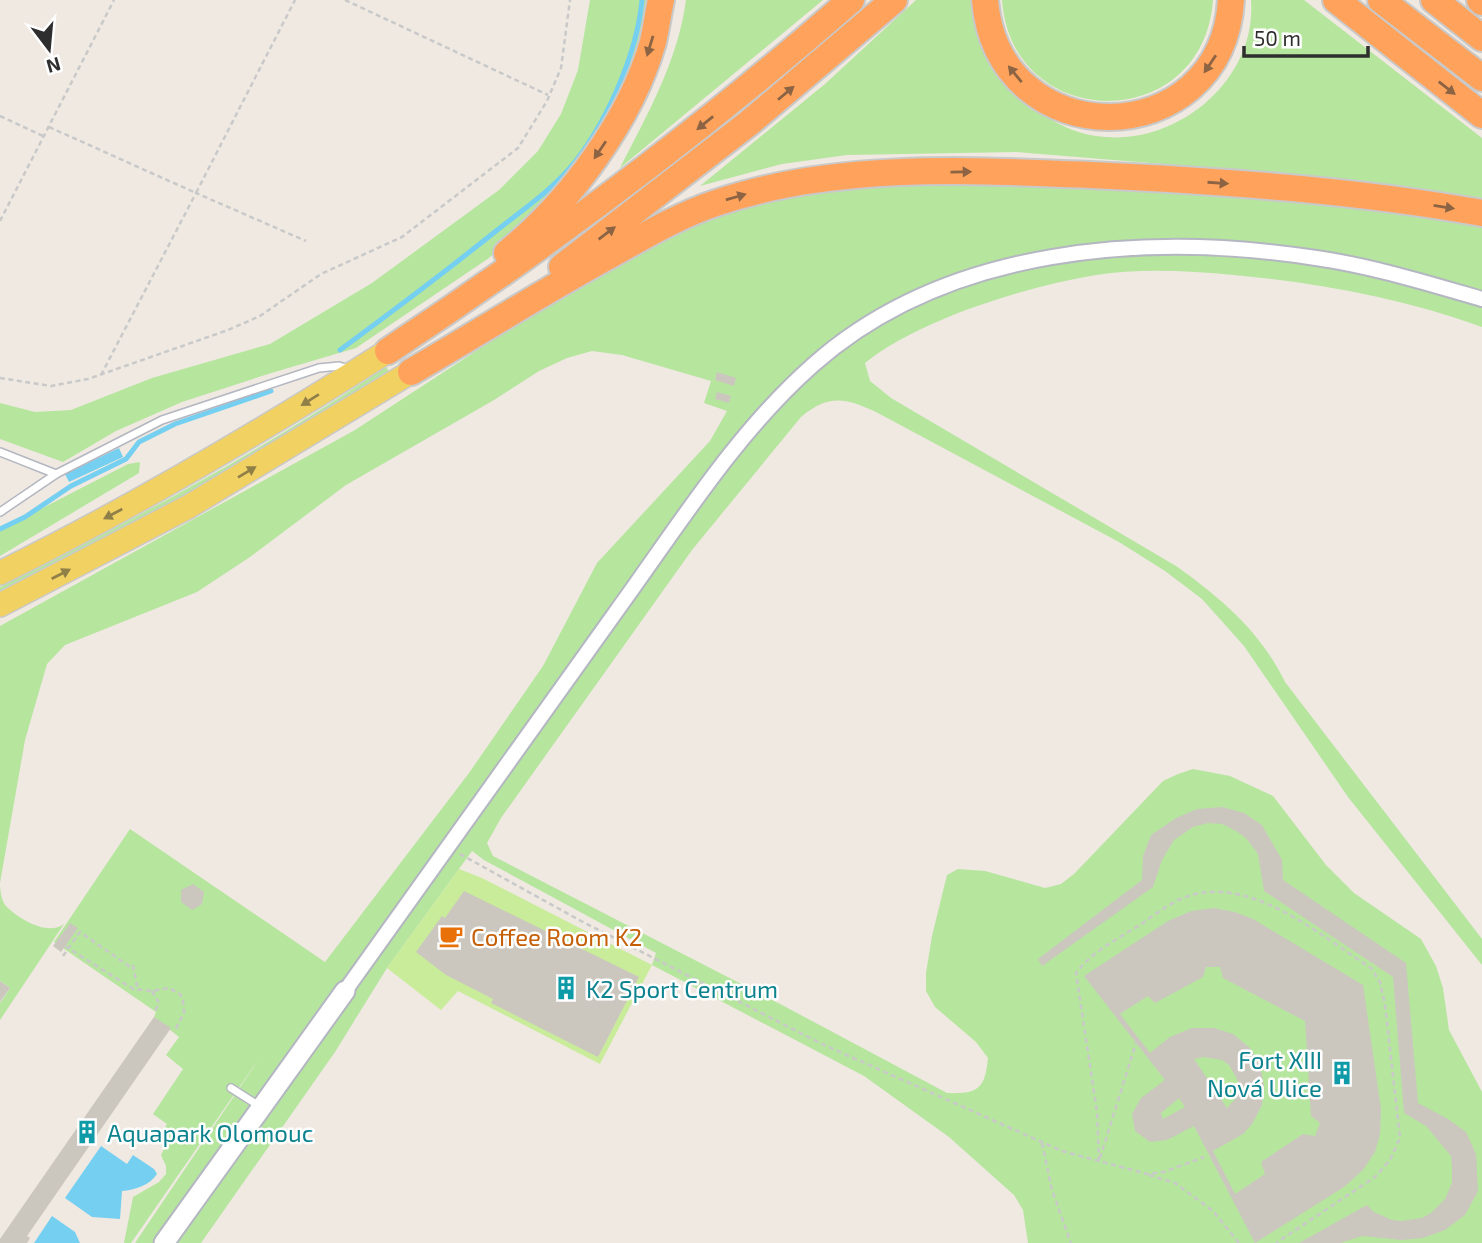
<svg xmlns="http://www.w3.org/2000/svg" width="1482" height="1243" font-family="'Exo 2',sans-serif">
<rect width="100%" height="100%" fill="#efe9e1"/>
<g fill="#b6e59e">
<polygon points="590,0 656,0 615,111 542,210 489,258 356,348 268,374 182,402 116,431 63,462 0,439 0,403 35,412 71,410 152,378 270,344 372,283 499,190 538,151 561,114 578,70"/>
<path d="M 686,0 L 823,0 L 620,168 C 647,115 678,61 686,0 Z"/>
<path d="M 916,0 L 973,0 C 975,12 976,25 980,37 C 988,58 1011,92 1028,107 C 1033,111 1041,114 1047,117 C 1061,126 1080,134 1096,136 C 1175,148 1257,81 1251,0 L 1304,0 L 1482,138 L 1482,198 L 1307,176 L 1016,152 L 847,155 L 782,164 L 700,186 L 825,84 Z"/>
<path d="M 1002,0 L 1213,0 C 1203,136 1011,133 1002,0 Z"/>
<path d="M 899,184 L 1064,184 L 1265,195 L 1482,223 L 1482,327 C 1401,298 1319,283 1234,275 C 1189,271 1141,268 1096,275 C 1049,283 1003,296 958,313 C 926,326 892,341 865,363 L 870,381 L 891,398 L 1176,566 C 1221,598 1261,632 1285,682 L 1482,939 L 1482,965 L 1348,797 L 1244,646 L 1202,599 L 1165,571 L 1119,542 L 876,412 C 845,398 829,394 801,417 L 692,550 L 501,818 L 487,843 L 493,856 L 782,1005 L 947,1093 C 977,1094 985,1090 988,1058 L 976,1042 L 935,1007 L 926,991 L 926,973 L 932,936 L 947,875 L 958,869 L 985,871 L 1045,888 L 1061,884 L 1074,874 L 1163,781 L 1178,774 L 1193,769 L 1230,776 L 1273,796 L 1326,865 L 1354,893 L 1421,939 L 1436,966 L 1443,988 L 1449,1030 L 1482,1092 L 1482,1243 L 1028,1243 L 1023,1210 L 1014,1195 L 949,1137 L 864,1076 L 652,965 L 656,953 L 484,860 L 472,851 L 387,968 L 335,1052 L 201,1243 L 135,1243 L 263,1053 L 131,1243 L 124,1243 L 133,1197 L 159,1182 L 166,1174 L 166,1166 L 161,1155 L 165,1147 L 157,1141 L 167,1124 L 153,1114 L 183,1069 L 166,1055 L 179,1037 L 154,1017 L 156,1012 L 54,942 L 130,829 L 325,962 L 469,773 L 543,666 L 597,563 L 710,441 L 727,411 L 704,403 L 711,381 L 622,355 L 592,351 L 567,358 L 539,371 L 494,400 L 346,485 L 250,557 L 197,592 L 65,645 L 47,664 L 25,740 L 0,883 L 0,626 L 355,430 L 577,285 L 696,221 L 782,195 Z"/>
<path d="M 386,367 L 389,371 L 317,417 L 187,494 L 0,593 L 0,587 C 132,521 263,450 386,367 Z"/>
<polygon points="140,462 139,473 0,556 0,530 128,464"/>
<path d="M 0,887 C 1,895 2,903 8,908 C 21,920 48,936 64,924 L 0,1020 L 0,1003 L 10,988 L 0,981 Z"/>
</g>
<polygon fill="#c9ec9a" points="459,869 482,878 652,965 600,1064 458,991 441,1010 387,968"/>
<g fill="#75cff0">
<polygon points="119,448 123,457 69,482 65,474"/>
<path d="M 101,1146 L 127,1164 L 133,1155 L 154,1169 L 157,1174 C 150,1185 135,1190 122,1191 L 120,1219 L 92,1217 L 65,1198 Z"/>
<polygon points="52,1216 75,1232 80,1243 34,1243"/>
</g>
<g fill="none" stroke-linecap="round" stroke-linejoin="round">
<g stroke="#75cff0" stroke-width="5">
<path d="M 340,350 C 393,311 445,272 496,231 C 521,211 548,193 569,169 C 605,127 637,55 642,0"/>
<polyline points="0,529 25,517 71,486 126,459 139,442 175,424 271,391"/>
</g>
</g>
<g fill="#cbc7bf" fill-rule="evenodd">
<polygon points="717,372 736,378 734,386 715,380"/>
<polygon points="717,392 731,396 729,403 715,399"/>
<polygon points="1223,807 1244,813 1262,825 1282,860 1283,880 1406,963 1418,1103 1448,1119 1466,1132 1476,1154 1478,1191 1465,1215 1445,1230 1423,1238 1402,1240 1362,1236 1340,1243 1299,1243 1367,1205 1374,1212 1392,1220 1402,1221 1422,1218 1431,1213 1445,1199 1452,1183 1452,1165 1451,1156 1426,1126 1404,1113 1393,977 1264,891 1258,854 1246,838 1236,831 1222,824 1208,823 1193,827 1174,840 1162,860 1153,887 1042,966 1038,959 1142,880 1143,856 1151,835 1176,818 1197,809"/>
<polygon points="193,884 204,892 202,904 192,910 181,902 181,890"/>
<polygon points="464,891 639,977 598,1057 491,1003 493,999 446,975 416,952 442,916 445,918"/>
<path d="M 1214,908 L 1235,912 L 1253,919 L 1363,985 L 1381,1109 L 1380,1134 L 1375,1152 L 1363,1170 L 1344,1187 L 1255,1243 L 1194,1126 L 1167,1140 L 1150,1142 L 1135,1131 L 1132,1114 L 1141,1098 L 1165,1080 L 1084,976 L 1168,921 L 1191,911 ZM 1206,967 L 1220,967 L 1223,978 L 1305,1021 L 1311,1116 L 1320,1123 L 1315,1136 L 1303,1134 L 1261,1162 L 1265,1174 L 1235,1194 L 1213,1151 L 1243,1134 L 1252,1124 L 1262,1105 L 1264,1085 L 1260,1065 L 1250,1048 L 1233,1034 L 1214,1028 L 1192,1028 L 1170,1037 L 1150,1053 L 1120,1014 L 1148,996 L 1155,1003 L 1203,977 ZM 1204,1057 L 1222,1060 L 1229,1065 L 1236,1077 L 1239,1084 L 1237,1097 L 1227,1108 L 1194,1059 ZM 1179,1098 L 1185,1107 L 1163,1119 L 1161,1113 Z"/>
<polygon points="70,923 78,928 61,952 53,946"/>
<polygon points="0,981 10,988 0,1002"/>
<polygon points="154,1017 171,1028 27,1236 30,1238 27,1243 0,1243 0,1239"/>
</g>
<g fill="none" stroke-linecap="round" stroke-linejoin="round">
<g stroke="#b4b7c1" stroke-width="10">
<g id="lane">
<polyline points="0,452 56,474"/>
<polyline points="0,512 56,474 162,420 319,368 339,366 349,369"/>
<polyline points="231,1088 261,1107"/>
</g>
</g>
<g stroke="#b4b7c1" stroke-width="18">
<path id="street" d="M 345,991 C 436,864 527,736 618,609 C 679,525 735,434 813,365 C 947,246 1147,232 1316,258 C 1372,266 1427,283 1482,299"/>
</g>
<g stroke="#b4b7c1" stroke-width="23">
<polyline id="secondary" points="164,1243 345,991"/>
</g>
<g stroke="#c9c9c9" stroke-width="26">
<g id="primary">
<path d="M 0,573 C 134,507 262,431 388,351"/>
<polyline points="0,605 188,507 411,372"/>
</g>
</g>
<g stroke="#c9c9c9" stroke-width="30">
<g id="highway">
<path d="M 985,0 C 998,157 1222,155 1231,0"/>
<polyline points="1336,0 1482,115"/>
<polyline points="1381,0 1482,78"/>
<polyline points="1434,0 1482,38"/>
<polyline points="1480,0 1482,2"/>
<path d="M 507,253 C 569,203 631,120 653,42 C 656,29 658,14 661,0"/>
<polyline points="562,267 749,123 894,0"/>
<path d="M 388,351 C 550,244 705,128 851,0"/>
<path d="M 411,372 C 476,334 540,294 605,258 C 641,238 677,216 716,203 C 832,163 969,170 1090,175 C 1221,181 1353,190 1482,213"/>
</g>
</g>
<g stroke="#c9c9c9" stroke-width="2.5" stroke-dasharray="5 3.5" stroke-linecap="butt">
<polyline points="345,0 548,95"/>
<polyline points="0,116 43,136"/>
<polyline points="49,127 196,193 295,0"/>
<polyline points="0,221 114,0"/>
<polyline points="101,375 196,193 306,241"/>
<polyline points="0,378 51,386 88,379 228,330 260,316 321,274 402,237 518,148 547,101 561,68 570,0"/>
<polyline points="460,854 581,921 822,1044 1062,1151 1147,1174 1164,1172 1204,1157"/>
<polyline points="65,946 133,989 152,991 169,988 180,994 183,1001 184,1013 174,1032"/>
<polyline points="63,956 80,932 133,969"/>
<polyline points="133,965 138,991"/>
<polyline points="152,991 159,1003 155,1011"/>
<polyline points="1042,1143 1052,1190 1071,1243"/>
<polyline points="1100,1158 1136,1043"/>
<path d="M 1099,1161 L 1097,1112 L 1076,973 C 1093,951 1117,939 1140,925 C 1153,916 1167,905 1181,899 C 1245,870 1320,935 1371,968 L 1380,982 L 1385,1005 L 1400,1138 L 1390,1160 L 1375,1177 L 1276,1243"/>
<polyline points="1149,1175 1175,1183 1213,1211 1239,1243"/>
</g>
<use href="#lane" stroke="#fff" stroke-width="7"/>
<use href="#street" stroke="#fff" stroke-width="14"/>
<use href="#secondary" stroke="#fff" stroke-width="19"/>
<use href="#primary" stroke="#f2d163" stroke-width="23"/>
<use href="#highway" stroke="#ffa35c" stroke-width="26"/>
</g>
<defs><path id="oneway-solid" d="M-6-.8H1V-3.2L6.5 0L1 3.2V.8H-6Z" transform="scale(1.75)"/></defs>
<g fill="#8c6343">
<use href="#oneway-solid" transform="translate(650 46) rotate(107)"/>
<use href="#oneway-solid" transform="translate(1210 64) rotate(124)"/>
<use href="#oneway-solid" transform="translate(1015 74) rotate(-129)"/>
<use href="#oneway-solid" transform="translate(1447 88) rotate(38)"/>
<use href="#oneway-solid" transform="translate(786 93) rotate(-40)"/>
<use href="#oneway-solid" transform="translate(705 123) rotate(141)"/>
<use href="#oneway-solid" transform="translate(600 150) rotate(124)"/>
<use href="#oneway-solid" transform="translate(961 172) rotate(-1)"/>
<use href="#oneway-solid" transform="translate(1218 183) rotate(4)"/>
<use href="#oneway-solid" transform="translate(736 197) rotate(-16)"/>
<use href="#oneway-solid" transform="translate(1444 207) rotate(9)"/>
<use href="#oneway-solid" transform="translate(607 233) rotate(-37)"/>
</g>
<g fill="#908048">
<use href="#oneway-solid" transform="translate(310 400) rotate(148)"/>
<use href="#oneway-solid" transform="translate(247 472) rotate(-31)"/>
<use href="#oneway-solid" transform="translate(113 514) rotate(152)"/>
<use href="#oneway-solid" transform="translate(61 574) rotate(-27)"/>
</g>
<defs>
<g id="cafe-bare" transform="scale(1.89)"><path d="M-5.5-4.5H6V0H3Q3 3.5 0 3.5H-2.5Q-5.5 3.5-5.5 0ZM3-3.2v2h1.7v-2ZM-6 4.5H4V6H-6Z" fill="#e8710a" stroke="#fff" stroke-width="2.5" paint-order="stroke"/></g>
<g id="building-bare" transform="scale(1.89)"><path d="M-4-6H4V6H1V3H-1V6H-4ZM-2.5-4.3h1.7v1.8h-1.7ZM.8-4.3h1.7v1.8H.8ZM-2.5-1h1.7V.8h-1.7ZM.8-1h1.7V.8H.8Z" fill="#0f9aa8" stroke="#fff" stroke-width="2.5" paint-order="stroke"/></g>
</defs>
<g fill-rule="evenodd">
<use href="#cafe-bare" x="451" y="936"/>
<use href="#building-bare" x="566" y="988"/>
<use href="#building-bare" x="1342" y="1073"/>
<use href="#building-bare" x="87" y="1132"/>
</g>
<g text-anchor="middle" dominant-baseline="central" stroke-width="5" stroke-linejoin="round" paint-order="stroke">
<g font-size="24" fill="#c56008" stroke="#fff" text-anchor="start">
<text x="471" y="936">Coffee Room K2</text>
</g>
<g font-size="24" fill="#0d838f" stroke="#fff" text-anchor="start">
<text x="586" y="988">K2 Sport Centrum</text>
<text x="1322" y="1059" text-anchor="end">Fort XIII<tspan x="1322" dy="28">Nová Ulice</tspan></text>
<text x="107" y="1132">Aquapark Olomouc</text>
</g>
</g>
<g transform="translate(49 49) rotate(164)" stroke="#ffffff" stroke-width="5" paint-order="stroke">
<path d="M0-5L12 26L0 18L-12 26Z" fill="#2e2e2e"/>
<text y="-10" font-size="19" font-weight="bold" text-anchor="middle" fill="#2e2e2e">N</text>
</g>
<path d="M1244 46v10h124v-10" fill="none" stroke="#2e2e2e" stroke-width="3.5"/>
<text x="1254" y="46" font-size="21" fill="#2e2e2e" stroke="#ffffff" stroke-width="5" paint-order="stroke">50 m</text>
</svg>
